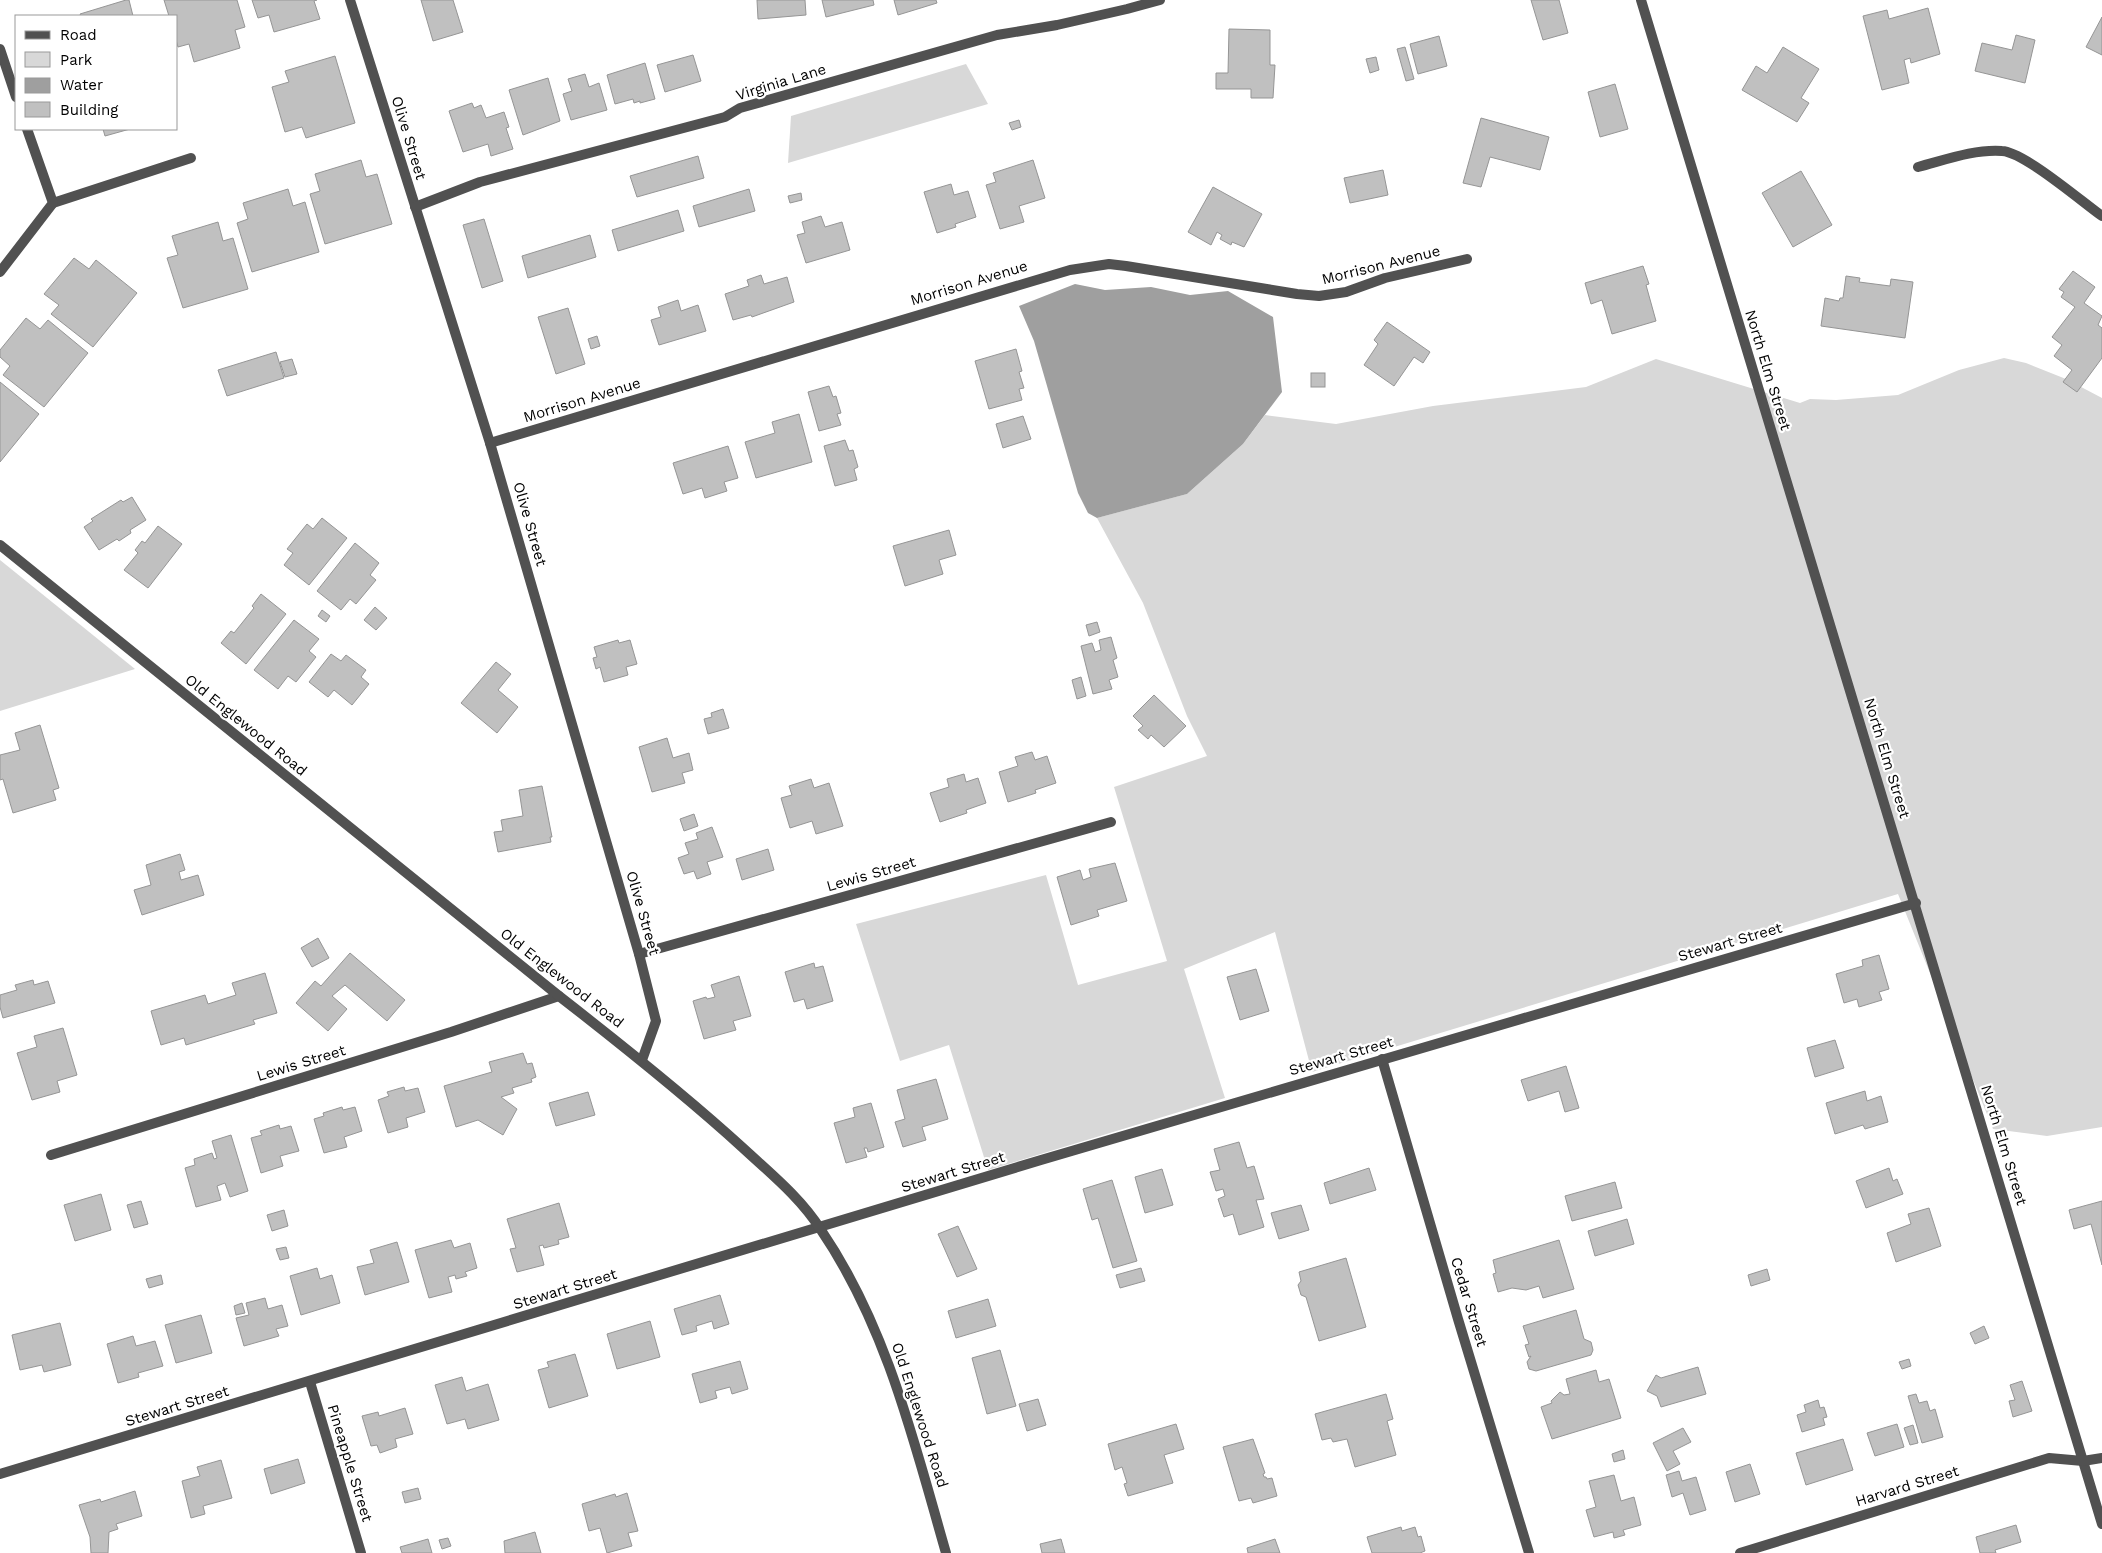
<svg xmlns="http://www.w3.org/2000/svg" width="2102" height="1553" font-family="'Work Sans',sans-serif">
<rect width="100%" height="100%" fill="#fff"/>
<g fill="#d8d8d8">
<polygon points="966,64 988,104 788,163 791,116"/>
<polygon points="2004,358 2026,363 2066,379 2102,398 2102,1127 2047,1136 1993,1129 1898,894 1312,1072 1275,932 1184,969 1225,1098 988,1170 949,1045 900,1061 856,924 1046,875 1078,985 1167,961 1114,787 1207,756 1187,716 1143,603 1097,518 1187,494 1243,444 1265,415 1336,424 1433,406 1586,387 1656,359 1800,403 1810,399 1836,400 1898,395 1959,370"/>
<polygon points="0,560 135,669 0,711"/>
</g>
<polygon fill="#9f9f9f" points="1075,284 1105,290 1151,287 1190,295 1228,291 1273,317 1282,392 1243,444 1187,494 1097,518 1088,513 1078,493 1034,341 1019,306"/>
<g fill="#c0c0c0" stroke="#959595">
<polygon points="126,0 129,0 133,16 81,16 80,14"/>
<polygon points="164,0 237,0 245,27 235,30 240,48 194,62 189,44 178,47 176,40 176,16 169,16"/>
<polygon points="252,0 317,0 314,1 320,19 274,32 269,15 258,18"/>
<polygon points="421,0 453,0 463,32 433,41"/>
<polygon points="757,0 805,0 806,15 758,19"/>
<polygon points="822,0 873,0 874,5 826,17"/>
<polygon points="894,0 936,0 937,3 898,15"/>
<polygon points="1531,0 1559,0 1568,33 1543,40"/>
<polygon points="1928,8 1940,54 1911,63 1910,58 1904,60 1909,83 1882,90 1863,16 1887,10 1889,19"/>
<polygon points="2102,17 2102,55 2086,47"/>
<polygon points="1229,29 1270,30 1270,65 1275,65 1273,98 1251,98 1251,89 1216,89 1216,73 1228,73"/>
<polygon points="2016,35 2035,40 2025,83 1975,71 1982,43 2012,50"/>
<polygon points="1439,36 1447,66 1418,74 1410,44"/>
<polygon points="1405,47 1414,79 1406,81 1397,49"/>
<polygon points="1783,47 1819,69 1801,98 1809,103 1797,122 1742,90 1756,66 1767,73"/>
<polygon points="693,55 701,81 665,92 657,65"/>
<polygon points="335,56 355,123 306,138 302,127 285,132 272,87 289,82 285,71"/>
<polygon points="1376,57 1379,70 1370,73 1366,59"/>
<polygon points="645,63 655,99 640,103 640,101 634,103 633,99 615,104 607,75"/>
<polygon points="585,74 589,87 599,83 607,110 571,120 563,94 572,91 568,79"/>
<polygon points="548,78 560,121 523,135 509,90"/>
<polygon points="1615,84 1628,129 1600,137 1588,92"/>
<polygon points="472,103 474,108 481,105 486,118 504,112 509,127 506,128 513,149 491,156 488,144 463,152 449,111"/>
<polygon points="1481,118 1549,137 1540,170 1490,157 1481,187 1463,183"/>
<polygon points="1019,120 1021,127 1012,130 1009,123"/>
<polygon points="103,129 130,129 105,136"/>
<polygon points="698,156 704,178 637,197 630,176"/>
<polygon points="361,160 366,177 377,174 392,224 325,244 310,194 320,191 315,174"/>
<polygon points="1033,160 1045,198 1019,206 1024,222 1000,229 986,185 996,182 993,173"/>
<polygon points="1383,170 1388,195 1350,203 1344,178"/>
<polygon points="1801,171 1832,225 1793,247 1762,193"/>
<polygon points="951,184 954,195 968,191 976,217 955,224 956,227 937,233 924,192"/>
<polygon points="1213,187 1262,214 1244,247 1232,242 1231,245 1220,239 1222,235 1217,232 1211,245 1188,232"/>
<polygon points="288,189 293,206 305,202 319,252 252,272 237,223 248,219 243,203"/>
<polygon points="749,189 755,211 699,227 693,206"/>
<polygon points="801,193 802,200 790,203 788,196"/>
<polygon points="678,210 684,231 618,251 612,230"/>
<polygon points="821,216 825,227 842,222 850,250 806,263 797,235 805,233 802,222"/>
<polygon points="484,219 503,281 482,288 463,225"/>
<polygon points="218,222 223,241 233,238 248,289 183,308 167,258 178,255 172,236"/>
<polygon points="590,235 596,257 528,278 522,256"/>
<polygon points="74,258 89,269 96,260 137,293 93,347 51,314 59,305 44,294"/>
<polygon points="1643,266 1649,284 1646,285 1656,321 1612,334 1602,300 1591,304 1585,283"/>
<polygon points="2073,271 2095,287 2084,303 2102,316 2098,325 2102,328 2102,358 2077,392 2063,382 2072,370 2054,356 2062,345 2052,337 2075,307 2061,297 2064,292 2059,289"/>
<polygon points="761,275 764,284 787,277 794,302 752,317 751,315 733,320 725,294 749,286 747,280"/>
<polygon points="1846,276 1860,278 1859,282 1890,286 1891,279 1913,282 1905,338 1821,326 1825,298 1839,301 1840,298 1843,298"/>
<polygon points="678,300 681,311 698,305 706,331 659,345 651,320 661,317 658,307"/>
<polygon points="568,308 585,364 556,374 538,317"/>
<polygon points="26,318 40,329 48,320 88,353 44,407 3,375 10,366 0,357 0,350"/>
<polygon points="1387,322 1430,352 1423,363 1414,357 1394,386 1364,365 1378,344 1374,340"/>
<polygon points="597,336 600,346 591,349 588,339"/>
<polygon points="1016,349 1022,371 1019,372 1024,388 1019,389 1022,400 989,409 975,361"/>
<polygon points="276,352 284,378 227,396 218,370"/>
<polygon points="292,359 297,374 285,377 280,362"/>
<rect x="1311" y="373" width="14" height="14"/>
<polygon points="0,382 39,414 0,462"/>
<polygon points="829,386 833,397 836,396 841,413 837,414 841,425 819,431 808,392"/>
<polygon points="799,414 812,462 756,478 745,442 775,433 772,422"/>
<polygon points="1023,416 1031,439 1003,448 996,424"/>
<polygon points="845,440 849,451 853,450 858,467 854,469 857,480 835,486 824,446"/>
<polygon points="728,446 738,478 724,482 727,491 705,498 702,488 683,494 673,463"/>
<polygon points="132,497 146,520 130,530 131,533 119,541 117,539 99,550 84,527 93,521 91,519 121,500 123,502"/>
<polygon points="322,518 347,538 309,585 284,565 293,553 287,549 307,524 313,529"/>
<polygon points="158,526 182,544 148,588 124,570 138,553 135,550 142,541 145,543"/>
<polygon points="949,530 956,555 939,560 943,574 905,586 893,546"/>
<polygon points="355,543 379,563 370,575 376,580 356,604 350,599 341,610 317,591"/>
<polygon points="261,594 286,614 246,664 221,643 231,631 234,633 254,608 252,606"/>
<polygon points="375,607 387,618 376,630 364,620"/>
<polygon points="322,610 330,616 326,622 318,616"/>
<polygon points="294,620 319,639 309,651 316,657 296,682 288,676 278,689 254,670"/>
<polygon points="1097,622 1100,632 1089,636 1086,625"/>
<polygon points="1111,637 1117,658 1113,660 1118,677 1109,680 1112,689 1093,694 1081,646 1092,643 1095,652 1101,650 1099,640"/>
<polygon points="618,640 619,643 630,640 637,664 626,667 628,675 604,682 600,667 596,669 593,658 597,657 594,647"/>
<polygon points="331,654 341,661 346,655 366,670 361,677 369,684 352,705 334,690 328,697 309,682"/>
<polygon points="496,662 511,674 498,690 518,707 497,733 461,703"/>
<polygon points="1081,677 1086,696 1077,699 1072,680"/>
<polygon points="1154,695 1186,726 1164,747 1151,735 1148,739 1138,730 1143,726 1133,716"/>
<polygon points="723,709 729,728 708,734 704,719 712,717 711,713"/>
<polygon points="40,725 59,788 53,790 56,800 13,813 3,779 0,780 0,755 20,750 15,733"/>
<polygon points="667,738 673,758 689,753 693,770 682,773 685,783 652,792 639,747"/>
<polygon points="1032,752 1035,760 1047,756 1056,783 1035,790 1036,793 1008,802 999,772 1018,766 1015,757"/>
<polygon points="964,774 966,782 978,778 986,803 966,810 967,813 940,822 930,793 949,787 947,779"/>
<polygon points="811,779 814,788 829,783 843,826 816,834 812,821 790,828 781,798 792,795 789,786"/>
<polygon points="542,786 552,837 550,837 551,842 498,852 494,832 503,831 501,820 523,816 519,790"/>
<polygon points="694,814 698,826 684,831 680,819"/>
<polygon points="712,827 723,857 707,862 711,874 697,879 694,871 684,874 678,858 689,854 685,843 698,839 696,833"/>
<polygon points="768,849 774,870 742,880 736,859"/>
<polygon points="180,854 185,870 179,872 181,880 198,875 204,895 142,915 134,890 151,885 146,865"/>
<polygon points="1115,863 1127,901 1097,910 1099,916 1071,925 1057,877 1080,870 1083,880 1091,877 1089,869"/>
<polygon points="318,938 329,958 312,967 301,948"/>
<polygon points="350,953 405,1000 387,1021 345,985 332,996 347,1009 328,1031 296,1003 315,981 321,986"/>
<polygon points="1879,955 1889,989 1879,992 1882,1000 1859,1007 1857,999 1844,1003 1836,974 1863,966 1862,960"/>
<polygon points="814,963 815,968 823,966 833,1001 807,1009 804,999 794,1002 785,972"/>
<polygon points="1256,969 1269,1011 1240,1020 1227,977"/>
<polygon points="265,973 277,1013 253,1020 255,1024 186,1045 184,1038 161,1045 151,1011 205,995 208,1004 236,995 232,983"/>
<polygon points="739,976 751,1016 733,1021 736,1030 704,1039 693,1001 706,997 707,999 715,997 711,985"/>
<polygon points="33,980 34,985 48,981 55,1003 3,1018 0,1007 0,995 17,990 15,985"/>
<polygon points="63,1028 77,1075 57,1081 60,1092 32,1100 17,1053 37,1047 34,1036"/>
<polygon points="1835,1040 1844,1068 1815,1077 1807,1048"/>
<polygon points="523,1053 527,1064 532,1063 536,1077 531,1079 532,1082 512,1088 514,1093 501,1097 517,1109 503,1135 478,1120 456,1127 444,1086 492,1072 489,1062"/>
<polygon points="1566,1066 1579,1108 1565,1112 1559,1091 1528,1101 1521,1080"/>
<polygon points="936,1079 948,1119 922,1127 926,1140 903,1147 895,1122 905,1119 897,1090"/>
<polygon points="404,1087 405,1091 418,1088 425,1112 406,1118 408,1127 388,1133 378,1100 389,1096 387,1092"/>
<polygon points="1865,1091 1867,1101 1881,1096 1888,1122 1865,1129 1863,1125 1835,1134 1826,1103"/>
<polygon points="588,1092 595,1115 556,1126 549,1103"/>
<polygon points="871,1103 884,1147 868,1152 867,1148 864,1148 867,1157 846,1163 834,1123 855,1117 853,1108"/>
<polygon points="342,1107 343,1110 355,1107 362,1131 344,1137 347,1147 324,1153 314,1119 324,1116 323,1113"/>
<polygon points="279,1125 280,1129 291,1126 299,1151 280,1156 283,1166 261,1173 251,1138 262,1135 260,1131"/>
<polygon points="231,1135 248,1191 230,1197 225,1183 217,1186 221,1200 196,1207 185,1168 195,1165 194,1159 212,1153 214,1159 217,1158 212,1141"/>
<polygon points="1239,1142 1247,1168 1254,1166 1264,1199 1256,1200 1264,1227 1239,1235 1233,1214 1224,1217 1218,1199 1225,1196 1223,1189 1216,1191 1210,1172 1220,1170 1214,1149"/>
<polygon points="1369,1168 1376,1190 1330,1204 1324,1183"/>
<polygon points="1889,1168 1893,1181 1897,1179 1903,1194 1866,1208 1856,1181"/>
<polygon points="1162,1169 1173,1205 1145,1213 1135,1177"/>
<polygon points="1112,1180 1137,1261 1113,1268 1098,1218 1092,1220 1083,1189"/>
<polygon points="1615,1182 1622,1208 1572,1221 1565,1196"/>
<polygon points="101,1194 111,1230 75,1241 64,1205"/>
<polygon points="141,1201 148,1224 134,1228 127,1205"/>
<polygon points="2102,1201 2102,1265 2091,1224 2074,1229 2069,1210"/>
<polygon points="559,1203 569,1237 558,1240 559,1244 544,1248 543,1245 539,1246 544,1265 517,1272 510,1249 516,1248 507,1219"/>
<polygon points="1301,1205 1309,1230 1279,1239 1271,1213"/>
<polygon points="1929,1208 1941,1246 1896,1262 1887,1233 1911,1224 1908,1214"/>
<polygon points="284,1210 288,1226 272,1231 267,1215"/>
<polygon points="1627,1219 1634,1244 1595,1256 1588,1231"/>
<polygon points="958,1226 977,1269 957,1277 938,1234"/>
<polygon points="451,1240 454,1248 470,1243 477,1268 465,1272 467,1276 456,1279 455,1275 448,1277 452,1292 429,1298 415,1250"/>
<polygon points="1559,1240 1574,1289 1543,1298 1539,1286 1526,1290 1512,1288 1498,1292 1493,1274 1496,1273 1493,1260"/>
<polygon points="397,1242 409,1282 365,1295 357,1267 374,1263 370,1250"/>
<polygon points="286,1247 289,1258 280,1260 276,1249"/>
<polygon points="1346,1258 1366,1327 1319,1341 1306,1297 1301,1295 1298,1285 1301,1281 1299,1272"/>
<polygon points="317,1268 320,1279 332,1275 340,1303 301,1315 290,1276"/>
<polygon points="1141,1268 1145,1281 1120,1288 1116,1275"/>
<polygon points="1767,1269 1770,1280 1751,1286 1748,1275"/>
<polygon points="161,1275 163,1284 149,1288 146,1279"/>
<polygon points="720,1295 729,1324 714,1329 712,1321 696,1326 697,1331 682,1335 674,1309"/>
<polygon points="265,1298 268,1309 282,1305 288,1326 276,1329 279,1336 244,1346 236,1318 249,1315 246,1303"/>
<polygon points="988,1299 996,1326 956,1338 948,1311"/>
<polygon points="242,1303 245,1313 236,1315 234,1306"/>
<polygon points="1576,1310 1584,1339 1591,1342 1593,1350 1591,1355 1536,1371 1529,1369 1527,1362 1531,1356 1529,1357 1525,1345 1529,1344 1523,1326"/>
<polygon points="201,1315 212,1353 176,1363 165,1325"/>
<polygon points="650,1321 660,1357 617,1369 607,1334"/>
<polygon points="60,1323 71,1365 44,1372 42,1365 20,1370 12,1335"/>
<polygon points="1984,1326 1989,1338 1975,1344 1970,1333"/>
<polygon points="133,1336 136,1346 155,1341 163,1366 138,1373 139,1377 118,1383 107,1344"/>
<polygon points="1000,1350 1016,1406 987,1414 972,1358"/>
<polygon points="575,1354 588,1396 549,1408 538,1370 549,1367 547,1362"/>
<polygon points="1909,1359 1911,1366 1902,1369 1899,1362"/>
<polygon points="740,1361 748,1389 732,1394 730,1387 715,1391 717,1398 700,1403 692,1374"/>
<polygon points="1698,1367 1706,1394 1661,1407 1657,1396 1647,1391 1656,1375 1661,1378"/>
<polygon points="1596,1370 1599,1382 1609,1379 1621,1418 1552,1439 1541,1407 1552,1403 1551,1401 1560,1392 1564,1395 1570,1394 1566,1379"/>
<polygon points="462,1377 466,1391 488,1384 499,1420 468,1429 465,1419 447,1424 435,1385"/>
<polygon points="2022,1381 2032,1411 2013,1417 2009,1401 2015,1400 2010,1385"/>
<polygon points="1386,1394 1393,1419 1387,1421 1396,1455 1355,1467 1347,1439 1333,1442 1331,1438 1322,1440 1315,1414"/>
<polygon points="1916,1394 1919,1403 1927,1401 1930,1411 1935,1409 1943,1437 1922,1443 1908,1396"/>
<polygon points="1038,1399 1046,1425 1027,1431 1019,1404"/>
<polygon points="1818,1400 1820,1408 1824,1407 1827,1417 1823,1418 1825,1425 1802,1432 1797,1415 1806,1412 1804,1405"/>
<polygon points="405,1408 413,1434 395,1439 397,1447 380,1453 377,1445 371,1446 362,1416 378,1412 379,1416"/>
<polygon points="1176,1424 1184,1449 1164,1455 1173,1483 1128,1496 1124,1484 1127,1483 1122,1467 1115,1470 1108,1444"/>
<polygon points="1897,1424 1904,1447 1875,1456 1867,1433"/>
<polygon points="1913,1425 1918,1443 1910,1445 1904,1428"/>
<polygon points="1683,1428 1691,1442 1673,1451 1680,1464 1667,1471 1653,1443"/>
<polygon points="1253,1439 1265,1473 1263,1474 1264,1477 1266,1477 1267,1479 1272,1478 1277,1496 1253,1503 1251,1498 1239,1501 1223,1447"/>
<polygon points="1843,1439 1853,1470 1806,1485 1796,1453"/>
<polygon points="1623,1450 1625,1459 1614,1462 1612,1454"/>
<polygon points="298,1459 305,1483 271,1494 264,1469"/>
<polygon points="221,1460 232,1498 203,1506 205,1514 191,1518 182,1481 200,1476 197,1467"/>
<polygon points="1750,1464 1760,1494 1735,1502 1726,1472"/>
<polygon points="1679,1471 1682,1481 1696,1477 1706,1510 1690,1515 1683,1493 1672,1497 1666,1475"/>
<polygon points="1614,1475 1621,1501 1634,1497 1641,1525 1623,1530 1625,1535 1614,1538 1613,1532 1594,1537 1586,1510 1596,1507 1589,1481"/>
<polygon points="418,1488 421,1499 405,1503 402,1492"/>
<polygon points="135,1491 142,1516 116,1524 118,1529 109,1532 108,1553 91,1553 90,1537 79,1505 100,1499 101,1502"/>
<polygon points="627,1493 638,1531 628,1533 632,1546 607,1553 600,1528 589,1531 582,1504 615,1494 616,1497"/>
<polygon points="2016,1525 2021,1542 1995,1550 1996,1553 1980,1553 1976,1537"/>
<polygon points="1401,1527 1402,1531 1415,1527 1418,1537 1421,1536 1425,1551 1420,1553 1372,1553 1367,1537"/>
<polygon points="535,1532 541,1553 505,1553 504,1541"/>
<polygon points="448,1538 451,1546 442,1549 439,1540"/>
<polygon points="428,1539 432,1553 402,1553 400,1547"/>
<polygon points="1061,1539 1065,1553 1042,1553 1040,1544"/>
<polygon points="1275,1539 1280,1553 1248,1553 1247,1548"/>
</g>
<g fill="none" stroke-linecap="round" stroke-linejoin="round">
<g stroke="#515151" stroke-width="10">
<polyline points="350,0 490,443 639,954 656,1021 642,1060"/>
<polyline points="1641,0 2102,1524"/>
<polyline points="0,49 16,97"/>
<path d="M 1918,167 C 1945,160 1974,149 2002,151 C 2024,152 2081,201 2102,216"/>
<polyline points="53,203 191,158"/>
<polyline points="415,207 480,182 725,117 740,108 997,35 1057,25 1127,9 1160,0"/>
<polyline points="0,272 53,203 27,129"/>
<polyline points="490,443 1070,270 1109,264 1126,266 1297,294 1319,296 1346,292 1385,278 1467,259"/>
<polyline points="639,954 1111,822"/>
<polyline points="1382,1059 1458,1319 1529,1553"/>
<polyline points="51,1155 451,1032 559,996"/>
<polyline points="310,1382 361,1553"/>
<polyline points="0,1474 1041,1160 1916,903"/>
<polyline points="1740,1553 2049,1458 2083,1461 2102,1458"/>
</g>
<path stroke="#515151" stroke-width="10" d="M 0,545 L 559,996 C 622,1045 684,1094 743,1148 C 770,1173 801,1198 821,1230 C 887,1327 914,1442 946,1553"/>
</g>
<g text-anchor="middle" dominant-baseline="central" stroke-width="4.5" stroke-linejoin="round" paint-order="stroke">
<g font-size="15" fill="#000" stroke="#fff">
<text transform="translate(781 82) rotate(-17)">Virginia Lane</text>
<text transform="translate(409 138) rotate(73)">Olive Street</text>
<text transform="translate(1381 265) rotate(-14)">Morrison Avenue</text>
<text transform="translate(969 283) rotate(-17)">Morrison Avenue</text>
<text transform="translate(1768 370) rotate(73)">North Elm Street</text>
<text transform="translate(582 400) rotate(-17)">Morrison Avenue</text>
<text transform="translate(530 524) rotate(74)">Olive Street</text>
<text transform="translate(246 725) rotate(39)">Old Englewood Road</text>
<text transform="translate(1887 758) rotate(73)">North Elm Street</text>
<text transform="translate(871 874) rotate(-16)">Lewis Street</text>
<text transform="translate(643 913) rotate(74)">Olive Street</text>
<text transform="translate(1730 942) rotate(-16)">Stewart Street</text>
<text transform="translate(562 978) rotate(38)">Old Englewood Road</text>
<text transform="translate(1341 1056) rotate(-16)">Stewart Street</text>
<text transform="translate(301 1063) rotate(-17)">Lewis Street</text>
<text transform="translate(2004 1145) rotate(73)">North Elm Street</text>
<text transform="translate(953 1172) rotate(-17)">Stewart Street</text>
<text transform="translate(565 1289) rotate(-17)">Stewart Street</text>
<text transform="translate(1469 1302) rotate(73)">Cedar Street</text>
<text transform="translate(177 1406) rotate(-17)">Stewart Street</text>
<text transform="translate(920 1415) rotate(72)">Old Englewood Road</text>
<text transform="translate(350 1463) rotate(73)">Pineapple Street</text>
<text transform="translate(1907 1486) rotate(-17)">Harvard Street</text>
</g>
</g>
<rect x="15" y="15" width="162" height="115" fill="#ffffff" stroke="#999999"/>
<rect x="25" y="31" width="25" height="8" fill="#515151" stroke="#999999"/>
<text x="60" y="40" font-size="15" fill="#000000">Road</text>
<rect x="25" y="52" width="25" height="15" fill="#d8d8d8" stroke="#999999"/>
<text x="60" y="65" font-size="15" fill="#000000">Park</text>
<rect x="25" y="78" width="25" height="15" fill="#9f9f9f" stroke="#999999"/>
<text x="60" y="90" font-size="15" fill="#000000">Water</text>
<rect x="25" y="102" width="25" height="15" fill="#c0c0c0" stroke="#999999"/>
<text x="60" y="115" font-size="15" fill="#000000">Building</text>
</svg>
